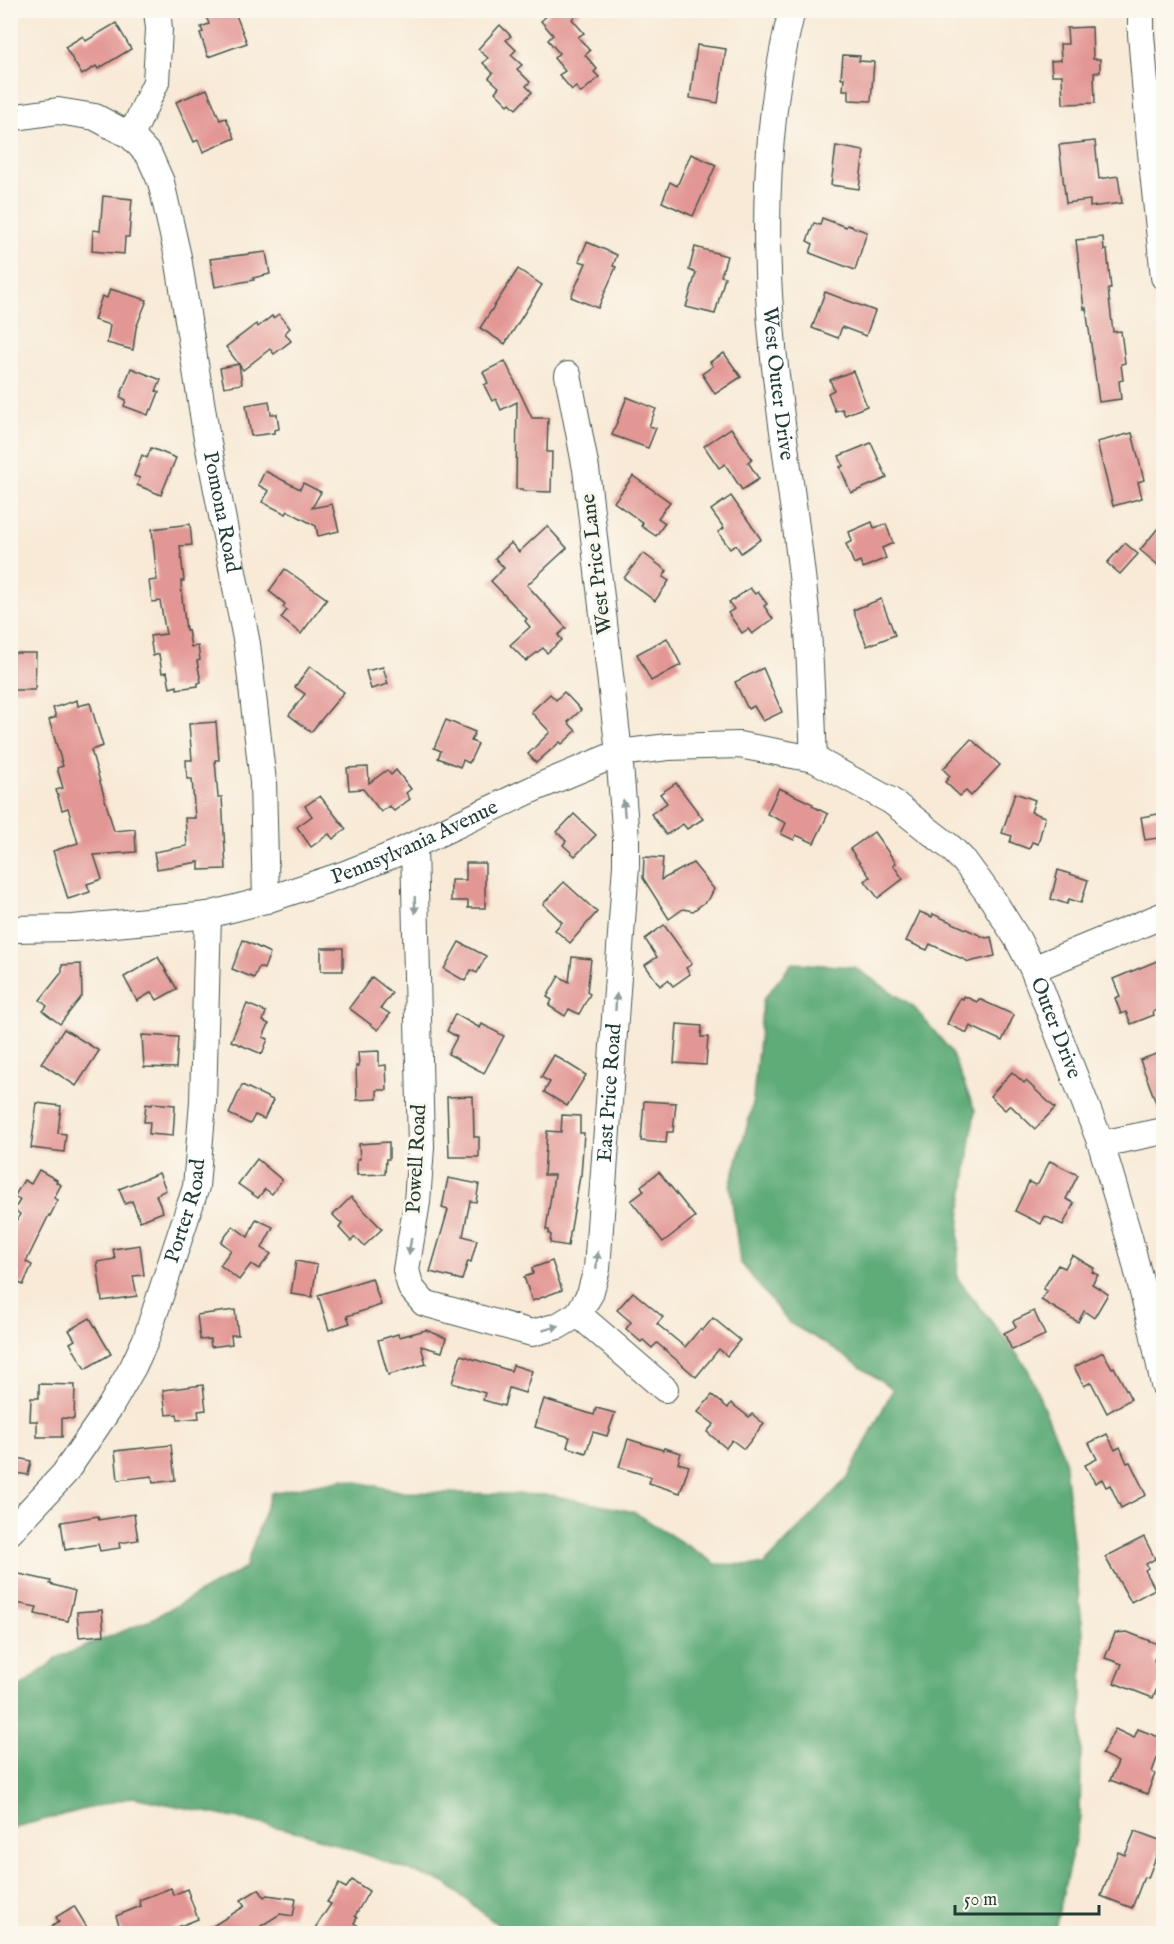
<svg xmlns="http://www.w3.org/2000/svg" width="1174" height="1944" font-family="'IM FELL English',serif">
<rect width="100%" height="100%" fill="#fbf7ec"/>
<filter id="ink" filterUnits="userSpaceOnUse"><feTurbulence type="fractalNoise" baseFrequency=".0167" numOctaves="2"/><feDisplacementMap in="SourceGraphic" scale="12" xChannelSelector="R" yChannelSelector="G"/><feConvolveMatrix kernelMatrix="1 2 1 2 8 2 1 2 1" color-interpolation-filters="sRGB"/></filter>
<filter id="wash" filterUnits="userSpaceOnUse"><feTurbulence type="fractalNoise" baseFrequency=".008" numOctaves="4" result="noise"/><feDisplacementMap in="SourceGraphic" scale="24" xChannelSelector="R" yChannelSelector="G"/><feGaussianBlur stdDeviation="1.35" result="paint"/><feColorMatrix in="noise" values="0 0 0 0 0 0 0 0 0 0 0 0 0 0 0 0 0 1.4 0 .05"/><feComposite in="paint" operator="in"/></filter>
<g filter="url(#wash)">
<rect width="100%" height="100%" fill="#f8ead7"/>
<polygon fill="#5fac78" stroke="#3f7456" stroke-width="1.5" points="792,963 854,967 913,1006 950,1050 975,1110 960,1219 957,1278 1027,1367 1064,1457 1083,1633 1080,1818 1054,1933 508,1933 445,1883 304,1833 239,1819 133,1797 11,1828 11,1694 59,1657 148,1621 245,1568 271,1493 344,1479 403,1492 551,1495 634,1512 716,1564 764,1565 848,1477 893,1389 823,1342 789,1323 740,1262 730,1186 752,1108 763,1000"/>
<g id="blocks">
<g fill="#e39794">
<polygon points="204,10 234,10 247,43 208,57 200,33 203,32 201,27 209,24"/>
<polygon points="553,10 582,10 572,19 584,33 578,37 590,51 585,55 597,69 594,72 599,77 581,93 576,87 572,90 559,75 565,71 554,58 559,53 548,40 553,35 541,21"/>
<polygon points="116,23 131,49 98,69 96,66 82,75 65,47 83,36 86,41"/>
<polygon points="500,25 511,36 506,40 516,50 511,55 522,65 517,69 530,82 526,86 532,92 516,109 510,103 508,105 495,92 499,87 489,78 493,73 483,63 488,58 478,49"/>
<polygon points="1092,27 1093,59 1100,59 1100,72 1094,73 1095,103 1063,104 1062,75 1052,75 1051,61 1061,60 1060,44 1068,44 1067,28"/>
<polygon points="697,45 726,49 718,103 690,98"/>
<polygon points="843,55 860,56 859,61 874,62 871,101 849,100 849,90 843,90 844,78 841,78"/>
<polygon points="207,89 220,120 226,118 235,138 203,152 198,140 194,142 176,102"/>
<polygon points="1095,141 1099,179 1118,176 1122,203 1090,207 1090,200 1066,203 1059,145"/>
<polygon points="836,146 864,151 859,189 831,185"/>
<polygon points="691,154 716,165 693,216 662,202 670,182 677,186"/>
<polygon points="103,196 132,199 129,237 125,237 124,254 92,251 93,230 100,231"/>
<polygon points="822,218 846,227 847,225 867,232 855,270 810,253 813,244 807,241 814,223 820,225"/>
<polygon points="1103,237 1104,250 1107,250 1111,289 1108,289 1113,332 1121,331 1125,363 1121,364 1123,380 1119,381 1121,399 1099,402 1086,308 1084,309 1076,240"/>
<polygon points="587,242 617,255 613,266 616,267 598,308 571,297 586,263 579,261"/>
<polygon points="695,247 727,256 721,276 725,277 715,314 686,307 696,273 689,270"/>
<polygon points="266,252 270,274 253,278 254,280 215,287 210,259"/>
<polygon points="518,269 542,285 505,344 480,328"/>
<polygon points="110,289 147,300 136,328 133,350 107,343 110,325 94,320 102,296 107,298"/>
<polygon points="825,292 875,311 866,336 842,327 838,338 812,328"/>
<polygon points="279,314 290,328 285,333 291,341 274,354 270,349 243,370 226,347 256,324 258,327 272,316 273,318"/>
<polygon points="724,353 741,377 715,394 702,374 713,366 710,362"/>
<polygon points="505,361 532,418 548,418 547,452 552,452 551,492 523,491 523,489 516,489 517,402 501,410 496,399 492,401 484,385 488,383 483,372"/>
<polygon points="239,364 242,384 224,387 220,368"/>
<polygon points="131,368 161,380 156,391 159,392 152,410 150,409 148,415 124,406 126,400 120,397"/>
<polygon points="853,371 867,406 845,415 842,409 835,411 828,393 834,390 830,380"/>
<polygon points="627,397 656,409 649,426 656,428 648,448 612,435"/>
<polygon points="269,401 271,414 277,414 279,429 274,430 274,433 251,436 246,405"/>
<polygon points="731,428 752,459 748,462 759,479 742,490 725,464 719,468 704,446"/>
<polygon points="1132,433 1144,480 1138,482 1142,498 1113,506 1097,442"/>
<polygon points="871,443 887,478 851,493 840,467 843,466 839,456"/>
<polygon points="151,448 176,458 161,495 137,485 140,478 134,476 142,455 147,458"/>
<polygon points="265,471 300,489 303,483 321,492 312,508 332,504 339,531 318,536 316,526 288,511 286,514 262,502 269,491 258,485"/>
<polygon points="633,476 670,502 658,518 665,523 656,536 641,526 643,523 614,502"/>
<polygon points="731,496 761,539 741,553 736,545 730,549 718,532 724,528 711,510"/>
<polygon points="1164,521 1164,570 1140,550"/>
<polygon points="872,522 874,528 886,524 893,543 882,548 886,558 863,568 860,561 854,564 846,544 852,541 849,532"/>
<polygon points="190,524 192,545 180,546 184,581 181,581 182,598 186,630 188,630 191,647 198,646 200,660 197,661 201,682 198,683 198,686 177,689 177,686 170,688 167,672 162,673 159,654 153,656 150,636 166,634 160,601 152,602 149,581 157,580 152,529"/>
<polygon points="547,526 567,548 527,585 566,628 558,635 562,640 547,653 543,648 526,661 510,645 530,627 525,621 527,619 491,581 504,568 495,558 511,543 519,552"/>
<polygon points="1125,543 1138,554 1120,574 1107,563"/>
<polygon points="643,553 667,571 663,577 669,581 655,601 624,578"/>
<polygon points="285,569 327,599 301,634 281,618 287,610 283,607 285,604 269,591"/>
<polygon points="750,588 755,594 758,592 767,604 764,606 773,619 752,634 748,629 742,633 728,613 734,609 729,603"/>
<polygon points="881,599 895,635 867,646 853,610"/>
<polygon points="667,638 681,665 651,681 637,654"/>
<polygon points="10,653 36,653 35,690 10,690"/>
<polygon points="310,666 344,692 311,732 289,715 305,694 295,687"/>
<polygon points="383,667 388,684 371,689 366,671"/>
<polygon points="763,668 782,712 763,721 754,706 748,709 735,682"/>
<polygon points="564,692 581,710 568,722 576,731 562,744 560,742 536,763 528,754 550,732 531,712 550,694 556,700"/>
<polygon points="77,700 78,706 90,703 103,746 91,750 114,831 135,829 136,852 94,855 102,879 87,884 90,892 68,899 53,851 78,843 68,808 62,810 56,790 63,788 57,768 63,766 49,720 56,717 53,708"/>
<polygon points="446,720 475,732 471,741 478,744 469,763 463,760 460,767 438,758 441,751 434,748"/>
<polygon points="216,722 219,760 215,760 218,797 222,797 226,869 199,870 199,862 157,869 154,852 187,846 185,818 195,818 192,779 187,779 186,760 192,760 189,724"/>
<polygon points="971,739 1000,765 971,796 966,791 960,796 945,782 950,776 943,769"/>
<polygon points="368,767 369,783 387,770 391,775 396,770 411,789 406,793 410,799 394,811 389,806 381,812 363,789 349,790 347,768"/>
<polygon points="676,783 703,819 687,829 683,824 666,835 651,814 667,803 660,794"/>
<polygon points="779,788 813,804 812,806 828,814 814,843 796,835 794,840 781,834 786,823 767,814"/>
<polygon points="1015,793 1035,800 1031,812 1045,817 1038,844 1032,842 1029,849 1010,842 1012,836 1002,833"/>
<polygon points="320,796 346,829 333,839 329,834 311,847 297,827 312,816 305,806"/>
<polygon points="1164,813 1164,837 1145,840 1141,817"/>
<polygon points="574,814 596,835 575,856 563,845 566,841 557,832"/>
<polygon points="874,832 896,863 893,865 903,879 878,898 865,881 870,877 850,849"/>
<polygon points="644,857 663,858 661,880 693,863 714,889 709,899 693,911 683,909 669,919 643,878"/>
<polygon points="466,863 485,863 485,908 468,908 468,901 451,901 451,880 466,880"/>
<polygon points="1058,870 1088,880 1081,903 1069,899 1067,904 1051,899"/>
<polygon points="564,882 597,912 570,943 555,930 562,922 543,904"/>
<polygon points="920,912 932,917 933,914 986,938 991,937 995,956 969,962 930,944 927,950 906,941"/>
<polygon points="664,925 692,964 686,968 690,974 673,986 668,980 660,986 645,965 657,957 645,939"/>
<polygon points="243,940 270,953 264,969 259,967 254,978 232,969"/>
<polygon points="459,942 486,956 477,973 471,970 465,981 444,969"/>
<rect x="321" y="948" width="22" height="23"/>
<polygon points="158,957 177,989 157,1000 152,992 137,1001 124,977"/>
<polygon points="572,957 591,959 587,992 590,994 579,1014 569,1009 565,1016 549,1006 552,1000 547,997 559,976 569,982"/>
<polygon points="1164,958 1164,1007 1153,1012 1154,1015 1131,1024 1126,1012 1121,1014 1115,998 1120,996 1113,979"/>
<polygon points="81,964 82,996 60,1024 43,1011 47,1006 40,1000 62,972 62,965"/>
<polygon points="372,977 392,993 381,1008 390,1014 378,1030 349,1008"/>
<polygon points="964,996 977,1002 979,999 1014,1015 1002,1041 970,1026 967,1033 947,1024 960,998 963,999"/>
<polygon points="247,1004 266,1012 263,1021 269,1024 263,1037 268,1039 262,1054 231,1041"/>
<polygon points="455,1014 480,1028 482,1024 504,1036 484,1073 448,1054 457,1037 447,1031"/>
<polygon points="677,1024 702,1026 701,1037 708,1037 706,1065 674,1063"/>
<polygon points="64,1029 99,1051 76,1086 41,1063"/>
<polygon points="142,1035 178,1037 176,1068 144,1067"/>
<polygon points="379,1051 379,1066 386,1065 387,1090 377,1090 377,1099 357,1100 356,1066 359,1066 358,1052"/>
<polygon points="1164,1051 1164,1116 1161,1116 1140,1060"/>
<polygon points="554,1055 586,1075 567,1106 544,1092 550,1082 541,1077"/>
<polygon points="1012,1072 1024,1083 1026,1081 1055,1108 1035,1129 1010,1105 1005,1110 990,1096"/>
<polygon points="242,1085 273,1100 264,1119 255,1115 250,1124 229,1114"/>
<polygon points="473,1096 474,1137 479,1137 479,1157 449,1157 447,1097"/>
<polygon points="644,1101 676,1103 673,1132 667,1132 666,1143 641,1141"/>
<polygon points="37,1103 61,1106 58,1133 66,1134 64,1152 31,1148"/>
<polygon points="152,1103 175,1105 173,1136 149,1134 150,1122 144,1122 146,1104 152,1105"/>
<polygon points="562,1115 580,1116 580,1133 584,1133 581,1176 580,1176 568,1246 550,1243 551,1235 549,1234 549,1230 546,1230 554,1175 544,1175 547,1131 561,1132"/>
<polygon points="389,1142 389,1159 386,1159 385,1174 357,1175 357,1159 360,1159 359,1144"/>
<polygon points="257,1159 282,1180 272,1194 265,1189 258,1198 238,1184"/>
<polygon points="1050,1161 1078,1175 1066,1199 1074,1203 1063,1225 1045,1216 1041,1224 1015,1211 1029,1182 1035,1185 1038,1184"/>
<polygon points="39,1170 57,1180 56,1182 61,1185 54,1198 58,1200 50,1216 49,1215 26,1262 32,1265 23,1285 17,1282 10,1294 10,1235 20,1214 14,1210 20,1200 14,1197 24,1180 31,1184"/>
<polygon points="659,1172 695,1217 663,1242 631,1201 644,1191 641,1186"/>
<polygon points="159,1173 166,1190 156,1195 163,1212 140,1221 132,1201 125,1204 119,1189"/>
<polygon points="448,1178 479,1184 476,1202 470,1201 463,1236 477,1240 471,1262 468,1261 462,1280 430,1272 448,1210 442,1208"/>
<polygon points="351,1197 382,1229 364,1246 355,1237 351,1241 339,1228 342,1224 333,1215"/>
<polygon points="256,1219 273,1227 262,1248 271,1254 259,1269 251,1264 239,1280 220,1265 231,1250 221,1242 233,1226 248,1237"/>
<polygon points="140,1245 144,1275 133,1276 137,1296 102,1301 97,1262 115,1259 113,1249"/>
<polygon points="1072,1255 1094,1268 1092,1272 1098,1275 1092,1284 1108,1294 1094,1318 1084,1311 1078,1322 1041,1300 1047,1291 1043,1289 1058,1265 1065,1268"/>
<polygon points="296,1261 317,1265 312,1297 291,1294"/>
<polygon points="552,1261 562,1290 532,1301 524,1277 533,1274 532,1268"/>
<polygon points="372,1278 381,1305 347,1316 350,1323 329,1330 318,1295"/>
<polygon points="633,1292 663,1317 657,1324 685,1347 700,1329 702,1331 713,1318 740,1340 727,1356 719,1349 696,1377 657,1343 652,1348 643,1340 641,1342 626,1329 631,1322 617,1310"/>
<polygon points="235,1310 238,1335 231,1335 232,1344 211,1347 210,1339 200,1340 197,1315"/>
<polygon points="1034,1311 1045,1335 1012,1350 1004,1333 1016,1327 1013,1321"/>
<polygon points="90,1318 111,1354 85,1369 70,1343 75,1340 69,1330"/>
<polygon points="426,1330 446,1338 442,1352 421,1346 426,1364 388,1375 378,1340 398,1334 399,1337"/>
<polygon points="1103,1352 1112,1368 1114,1367 1131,1399 1107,1413 1091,1382 1084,1386 1074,1367"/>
<polygon points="461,1355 511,1371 513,1365 532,1371 525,1393 509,1388 504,1406 483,1400 485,1393 452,1383"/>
<polygon points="39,1384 75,1385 74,1419 62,1418 62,1437 37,1437 37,1421 30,1421 31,1398 39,1398"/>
<polygon points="203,1385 206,1410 198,1411 199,1418 178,1420 177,1414 166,1415 163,1390"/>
<polygon points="712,1395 728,1408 731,1403 749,1417 752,1414 764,1424 744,1449 732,1440 726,1448 707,1432 714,1424 698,1412"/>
<polygon points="544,1399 594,1415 596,1408 615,1413 607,1436 593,1432 586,1453 567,1447 570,1437 535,1427"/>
<polygon points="1107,1434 1115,1450 1120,1447 1127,1463 1130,1462 1146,1495 1121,1508 1110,1485 1106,1487 1102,1479 1095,1483 1085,1465 1097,1459 1089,1443"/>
<polygon points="628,1439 663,1450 664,1448 681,1453 678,1463 689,1466 680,1493 649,1483 651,1477 619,1467"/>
<polygon points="171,1445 175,1480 153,1483 152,1476 118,1480 115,1451"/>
<polygon points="10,1456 31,1461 28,1475 10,1472"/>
<polygon points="134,1514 138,1540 119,1543 120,1548 100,1551 98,1544 65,1550 61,1522 98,1516 99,1520"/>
<polygon points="1144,1537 1155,1559 1146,1564 1148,1568 1145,1570 1155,1589 1131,1602 1105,1557"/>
<polygon points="10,1572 51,1581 50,1584 75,1591 68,1621 35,1614 37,1607 10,1602"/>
<polygon points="102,1610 104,1635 79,1637 77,1612"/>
<polygon points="1127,1632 1160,1645 1154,1660 1159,1673 1163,1674 1153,1698 1114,1683 1122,1664 1105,1658 1115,1633"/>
<polygon points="1115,1729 1134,1738 1138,1729 1164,1739 1152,1772 1155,1774 1147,1794 1110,1780 1118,1762 1102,1754"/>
<polygon points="1135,1831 1162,1841 1148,1878 1144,1877 1132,1908 1101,1896 1118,1852 1125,1855"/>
<polygon points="352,1880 369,1891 355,1916 357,1918 354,1923 370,1934 311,1934 331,1904 327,1902 339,1884 346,1888"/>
<polygon points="171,1888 173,1895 187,1889 198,1919 160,1934 122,1934 116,1916 141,1906 139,1900"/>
<polygon points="259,1889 264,1897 267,1895 296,1899 293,1916 280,1914 261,1926 263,1928 255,1934 200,1934 245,1906 241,1900"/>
<polygon points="74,1906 91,1934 40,1934 59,1922 56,1917"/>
</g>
</g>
</g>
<g filter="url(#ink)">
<use href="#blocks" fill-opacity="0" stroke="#40574c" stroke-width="1.5"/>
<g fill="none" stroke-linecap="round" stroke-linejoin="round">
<g stroke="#40574c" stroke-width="28">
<g id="minor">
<path id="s1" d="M 792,10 C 761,135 762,267 778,393 C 788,473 801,552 808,632 C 811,674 812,717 814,759"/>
<polyline points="1141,10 1141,34 1150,143 1164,277"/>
<path id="s2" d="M 10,118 L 58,111 L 95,117 L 131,136 L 149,155 L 161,182 L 178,257 L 206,433 L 247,644 L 263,782 L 266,900"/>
<polyline points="131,136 156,82 159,29 157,10"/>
<path id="s3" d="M 414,846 L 421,1147 L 417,1202 L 406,1270 L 411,1288 L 424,1303 L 532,1333 L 558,1326 L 578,1314 L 590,1294 L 597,1269 L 626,865 L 626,839 L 619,753 L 606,640 L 586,469 L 568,375"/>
<path id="s4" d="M 10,929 L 73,928 L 168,919 L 208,915 L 266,900 L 345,874 L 395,854 L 533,789 L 619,753 L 668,747 L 739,745 L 814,759 L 891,801 L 950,847 L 965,862 L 993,900 L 1018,940 L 1033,969 L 1101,1144 L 1129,1237 L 1153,1332 L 1164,1385"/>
<polyline points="1033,969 1164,915"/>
<polyline points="1101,1144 1164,1131"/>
<polyline points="578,1314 665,1389"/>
<path id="s5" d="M 10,1532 L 64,1474 L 110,1407 L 133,1367 L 146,1339 L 196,1187 L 203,1102 L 208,915"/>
</g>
</g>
<use href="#minor" stroke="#fff" stroke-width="26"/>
</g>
<defs><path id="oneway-solid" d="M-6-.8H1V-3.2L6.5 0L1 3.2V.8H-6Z" transform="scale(1.5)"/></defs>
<g fill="#8f9e9a">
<use href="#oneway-solid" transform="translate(624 808) rotate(-95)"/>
<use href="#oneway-solid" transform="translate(415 905) rotate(88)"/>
<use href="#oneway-solid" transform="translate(616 1002) rotate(-86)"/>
<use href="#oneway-solid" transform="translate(410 1246) rotate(99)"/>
<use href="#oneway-solid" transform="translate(597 1260) rotate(-85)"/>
<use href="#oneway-solid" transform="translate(551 1328) rotate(-17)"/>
</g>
</g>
<g text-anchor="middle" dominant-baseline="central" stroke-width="6" stroke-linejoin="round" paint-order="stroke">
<g font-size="21" fill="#1f3d34" stroke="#fbf7ec">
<text stroke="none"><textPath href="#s1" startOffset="376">West Outer Drive</textPath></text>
<text stroke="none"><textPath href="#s2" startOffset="518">Pomona Road</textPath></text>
<text transform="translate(597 564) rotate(-97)">West Price Lane</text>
<text stroke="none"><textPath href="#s4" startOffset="418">Pennsylvania Avenue</textPath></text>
<text stroke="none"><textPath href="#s4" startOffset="1212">Outer Drive</textPath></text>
<text stroke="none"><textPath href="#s3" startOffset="852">East Price Road</textPath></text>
<text transform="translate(417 1159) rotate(-87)">Powell Road</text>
<text stroke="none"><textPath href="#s5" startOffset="372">Porter Road</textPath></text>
</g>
</g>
<rect width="1174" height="1944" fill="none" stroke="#fbf7ec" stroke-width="36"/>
<path d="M955 1905v9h144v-9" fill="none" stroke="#1f3d34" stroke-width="3"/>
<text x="964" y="1905" font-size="18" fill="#1f3d34" stroke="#fbf7ec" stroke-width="4.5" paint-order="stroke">50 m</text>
</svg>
